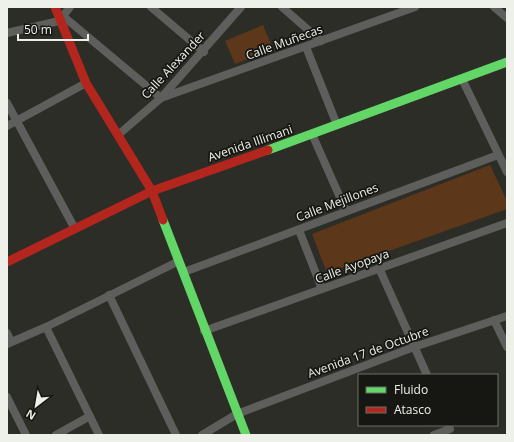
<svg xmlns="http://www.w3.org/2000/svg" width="514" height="442" font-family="'Open Sans',sans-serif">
<rect width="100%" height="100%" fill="#2c2d27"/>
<g fill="#5d3719">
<polygon points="263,25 273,49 235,64 225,41"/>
<polygon points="490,165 507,201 507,209 327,273 312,234"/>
</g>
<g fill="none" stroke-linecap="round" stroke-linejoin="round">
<g stroke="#5e5f5d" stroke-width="8">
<polyline points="151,7 204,52"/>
<polyline points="282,7 321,41"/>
<polyline points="494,7 507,18"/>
<polyline points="63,16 161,98 415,7"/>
<polyline points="7,33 59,21 70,7"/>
<polyline points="306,47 337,125"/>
<polyline points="462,79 507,172"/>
<polyline points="7,103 75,229"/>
<polyline points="7,126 86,83"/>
<polyline points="312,134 346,211"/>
<polyline points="118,135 161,98 241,7"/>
<polyline points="299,230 322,289"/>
<polyline points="379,268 427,375"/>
<polyline points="184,272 498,155"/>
<polyline points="109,295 176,435"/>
<polyline points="494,320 507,347"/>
<polyline points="46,327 99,435"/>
<polyline points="204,331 507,223"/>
<polyline points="7,333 11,342"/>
<polyline points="7,344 46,327 179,261"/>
<polyline points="7,397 26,435"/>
<polyline points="56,435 90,416"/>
<polyline points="202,435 237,414 414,347 507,316"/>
<polyline points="434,435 450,429"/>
</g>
<g stroke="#63d668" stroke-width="9">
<polyline points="268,150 507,62"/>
<polyline points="163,220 246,435"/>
</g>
<g stroke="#b3261e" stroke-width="9">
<polyline points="55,7 86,83 152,191 163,220"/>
<polyline points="7,262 152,191 268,150"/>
</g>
</g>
<g text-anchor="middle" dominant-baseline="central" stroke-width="3.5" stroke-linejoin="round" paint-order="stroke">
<g font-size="12" fill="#eef1e9" stroke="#161712">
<text transform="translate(284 42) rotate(-20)">Calle Muñecas</text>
<text transform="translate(173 65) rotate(-47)">Calle Alexander</text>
<text transform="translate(250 143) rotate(-19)">Avenida Illimani</text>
<text transform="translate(337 202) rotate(-21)">Calle Mejillones</text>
<text transform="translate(352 266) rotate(-20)">Calle Ayopaya</text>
<text transform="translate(368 352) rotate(-20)">Avenida 17 de Octubre</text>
</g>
</g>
<rect width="514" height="442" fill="none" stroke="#eef1e9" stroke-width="16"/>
<rect x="358" y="374" width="140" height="52" fill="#161712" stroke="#6c6e68"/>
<rect x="366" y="387" width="20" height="6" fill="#63d668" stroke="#6c6e68"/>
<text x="394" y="394" font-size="12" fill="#eef1e9">Fluido</text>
<rect x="366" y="407" width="20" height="6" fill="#b3261e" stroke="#6c6e68"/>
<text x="394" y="414" font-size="12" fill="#eef1e9">Atasco</text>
<g transform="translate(36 406) rotate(211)" stroke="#161712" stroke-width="3" paint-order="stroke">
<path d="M0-3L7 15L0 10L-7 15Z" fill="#eef1e9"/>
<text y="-6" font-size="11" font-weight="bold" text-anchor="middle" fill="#eef1e9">N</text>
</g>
<path d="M18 34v6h70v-6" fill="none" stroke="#eef1e9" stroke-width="2"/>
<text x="24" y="34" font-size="12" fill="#eef1e9" stroke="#161712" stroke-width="3" paint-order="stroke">50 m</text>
</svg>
